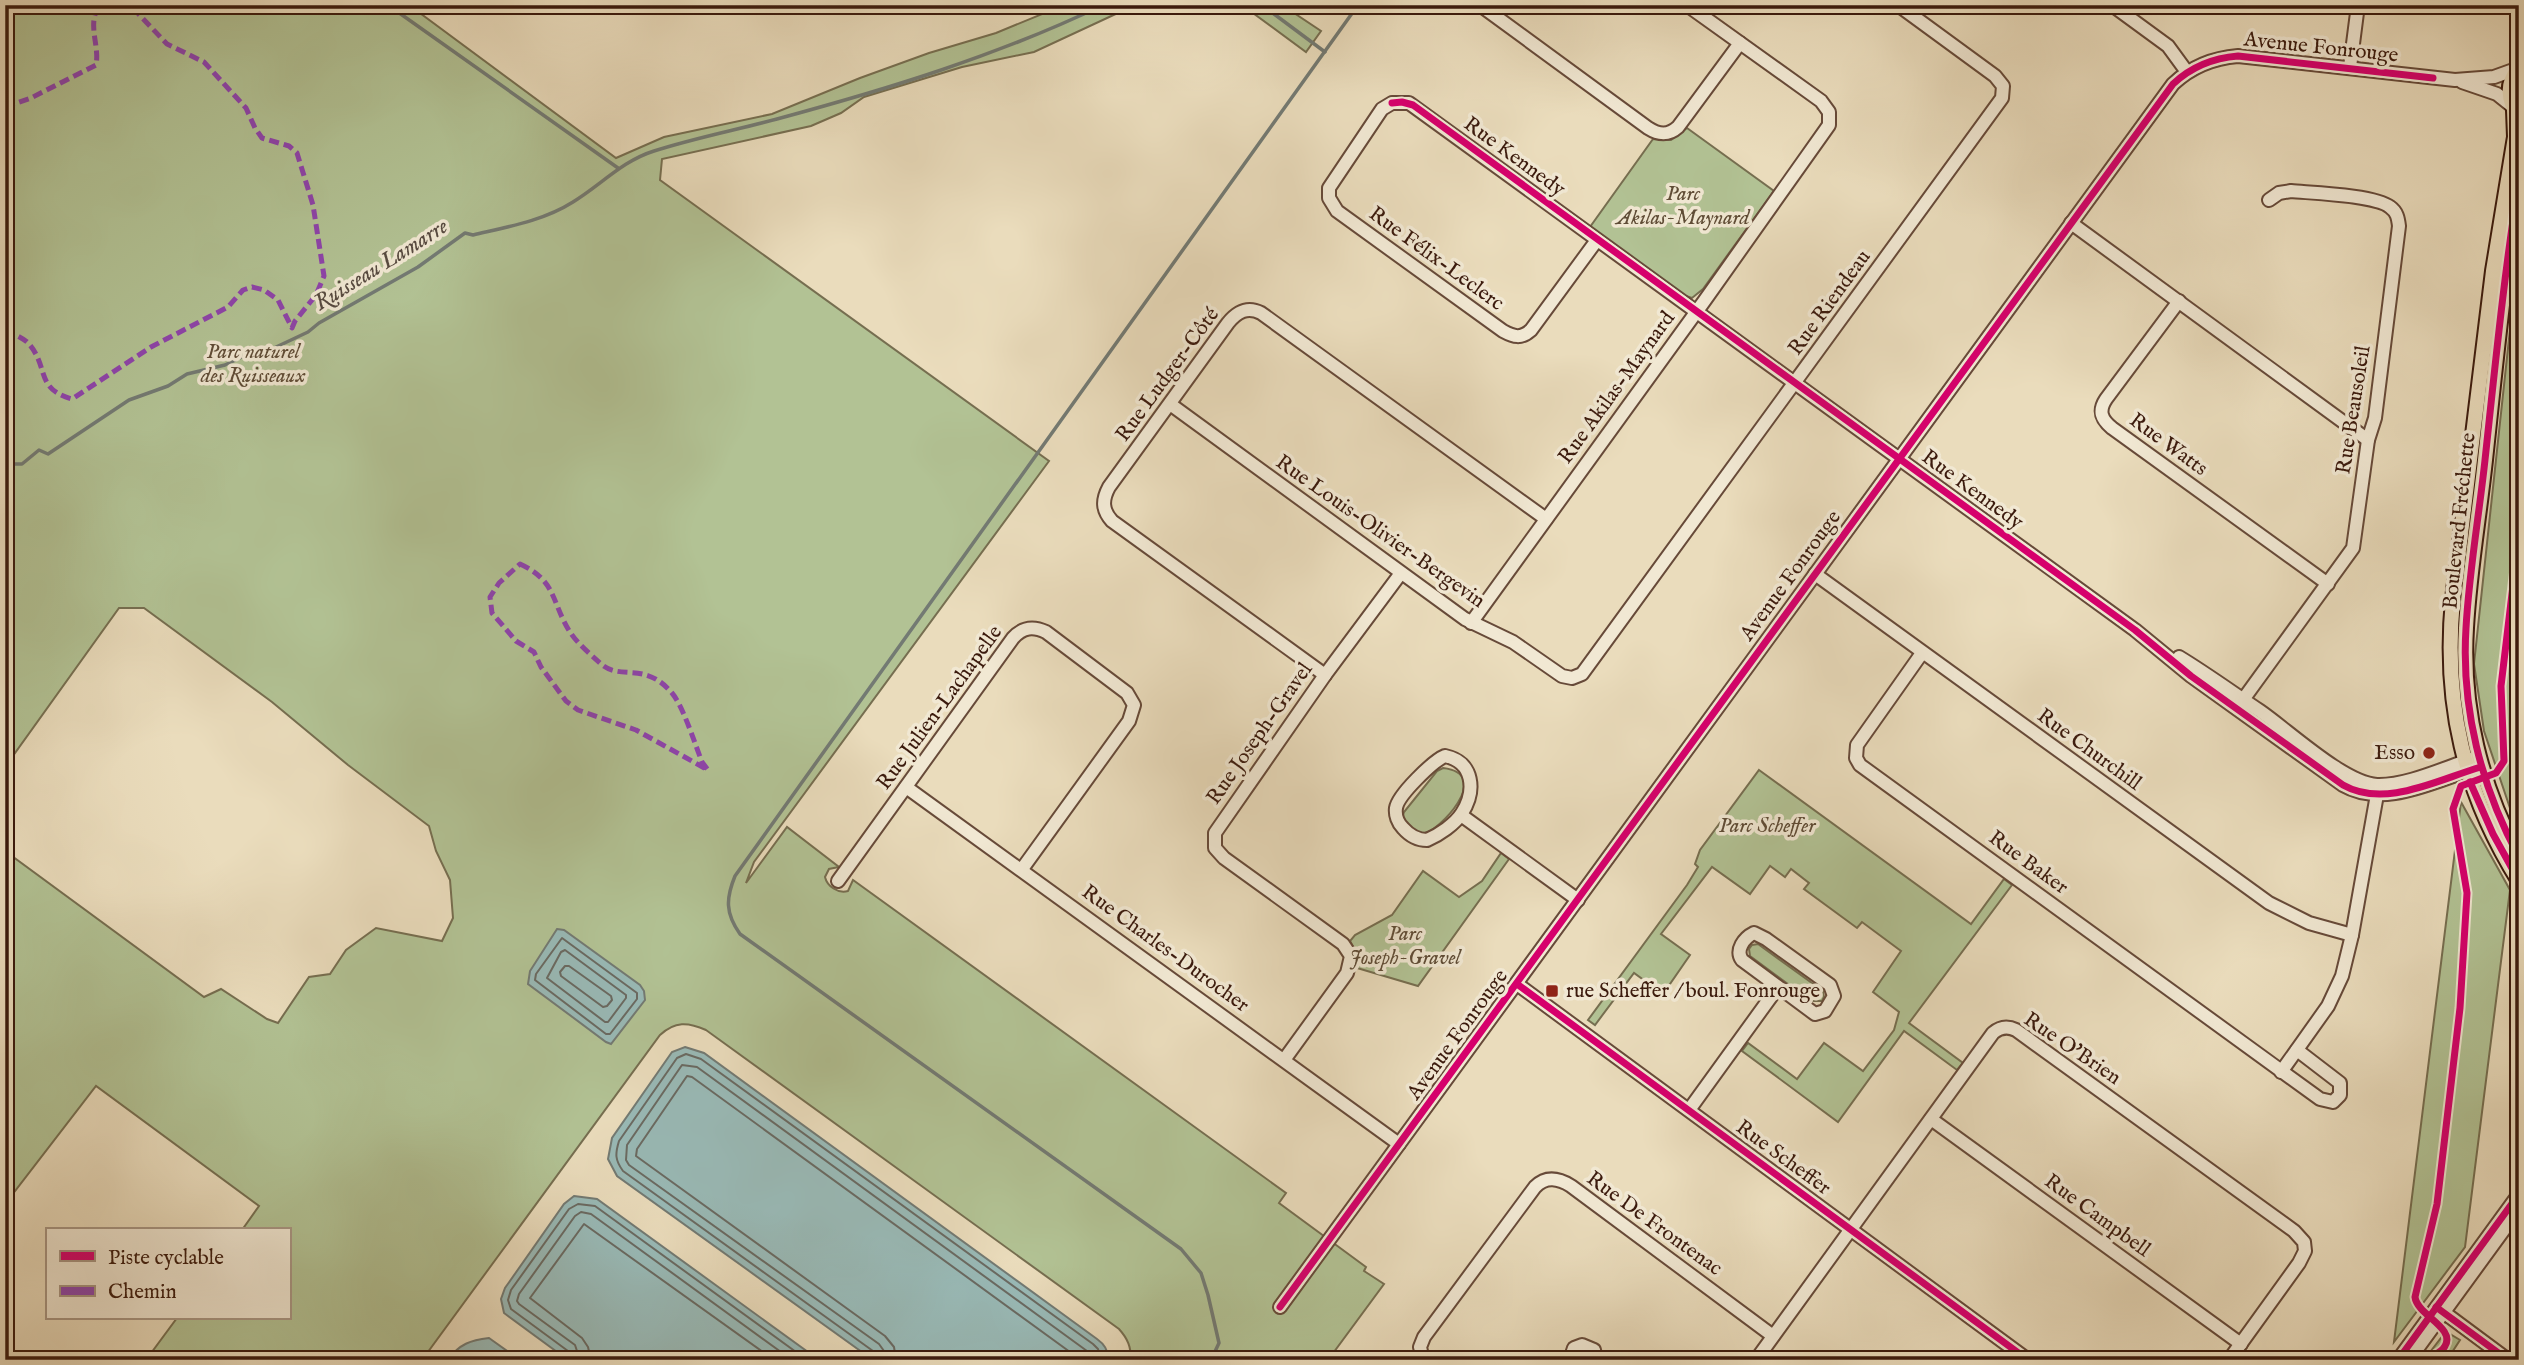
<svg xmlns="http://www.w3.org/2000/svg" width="2524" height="1365" font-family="'IM FELL English',serif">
<rect width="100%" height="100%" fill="#eadcbc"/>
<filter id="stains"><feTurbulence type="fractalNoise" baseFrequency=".00286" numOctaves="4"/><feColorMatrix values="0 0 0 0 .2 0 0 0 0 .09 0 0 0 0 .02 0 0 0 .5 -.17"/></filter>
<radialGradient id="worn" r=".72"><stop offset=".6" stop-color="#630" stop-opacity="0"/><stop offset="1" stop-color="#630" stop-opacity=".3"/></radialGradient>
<g fill="#b2c294" stroke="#766e50" stroke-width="2">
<path d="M 5,5 L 409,5 L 616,158 L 664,137 L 772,114 L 860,78 L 929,53 L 996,33 L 1064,5 L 1135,5 L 1034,52 L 962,67 L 864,97 L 841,113 L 811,126 L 662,159 L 660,180 L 1049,461 L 754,862 L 746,883 L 787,827 L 839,867 L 829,869 L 825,877 C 827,886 838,894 848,891 L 853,880 L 1286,1193 L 1279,1203 L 1366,1267 L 1364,1271 L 1384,1284 L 1328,1360 L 1131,1360 C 1131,1347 1128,1339 1119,1329 L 706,1030 C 688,1022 675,1021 660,1035 L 422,1360 L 146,1360 L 177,1318 L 289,1318 L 289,1230 L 242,1230 L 259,1206 L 96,1086 L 5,1204 L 5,851 L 204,997 L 221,989 L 267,1019 L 278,1023 L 309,977 L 330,974 L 346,950 L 376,928 L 442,941 L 453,918 L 450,880 L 436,851 L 429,826 L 348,765 L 272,702 L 144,608 L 119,608 L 5,767 Z"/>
<polygon points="1242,5 1282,5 1321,31 1306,52"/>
<polygon points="1687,128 1774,191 1703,289 1692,298 1683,295 1590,227 1653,139 1671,140"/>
<polygon points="2519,246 2519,781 2514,820 2484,731 2474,664"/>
<path d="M 1443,768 C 1495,774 1437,833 1424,833 C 1414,834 1408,825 1402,818 L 1404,812 L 1437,771 Z"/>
<polygon points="1759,770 1971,924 2004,879 2012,885 1909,1023 1963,1063 1957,1070 1904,1031 1838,1122 1742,1051 1748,1043 1797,1079 1824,1043 1863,1071 1894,1030 1899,1012 1873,992 1901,951 1862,922 1857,928 1804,889 1809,883 1791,869 1785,877 1770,866 1750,894 1712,867 1661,934 1690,955 1663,994 1634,973 1595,1025 1588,1020 1687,885 1698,867 1695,864 1700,850"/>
<polygon points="2461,802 2510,890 2465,1247 2394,1342"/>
<polygon points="1501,853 1509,859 1418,986 1357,968 1357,954 1350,941 1355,935 1392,915 1423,871 1459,897 1482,881"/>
<polygon points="1758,944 1823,991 1824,997 1822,1001 1811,1001 1750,956 1749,949 1752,945"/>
<polygon points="2444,1334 2450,1334 2460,1340 2447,1360 2424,1360"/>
</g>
<g fill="#99bab7" stroke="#737a73" stroke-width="2">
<polygon points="557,929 564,930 640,985 644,991 645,1000 611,1044 606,1042 528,984 530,971"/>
<path d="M 685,1047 L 704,1053 L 1097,1339 C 1104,1344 1109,1350 1108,1360 L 873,1360 L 617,1176 L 608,1159 L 612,1138 L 672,1052 Z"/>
<polygon points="574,1196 597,1199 819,1360 568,1360 504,1313 501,1299 505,1288 564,1204"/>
<path d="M 489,1338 L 520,1360 L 448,1360 C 459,1344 471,1340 489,1338 Z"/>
</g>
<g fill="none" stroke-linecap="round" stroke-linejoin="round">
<g stroke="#6a6a62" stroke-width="2">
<polygon points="562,938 637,993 637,999 610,1034 606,1034 535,980 536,974"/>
<polygon points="565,950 626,995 626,998 608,1022 605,1022 547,978 561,952"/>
<polygon points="565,966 569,966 611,996 612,1000 607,1006 603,1007 561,976 560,972"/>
<polyline points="571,1360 568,1351 511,1309 508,1300 511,1290 569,1209 578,1204 595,1206 807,1360"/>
<polyline points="580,1360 575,1345 519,1304 517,1301 519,1294 575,1216 581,1212 591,1214 792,1360"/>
<polyline points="591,1360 588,1347 582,1338 530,1298 584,1224 774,1360"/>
<path d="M 876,1360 L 873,1351 L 623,1171 C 615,1160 615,1154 619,1141 L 677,1058 L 686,1054 L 701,1059 L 1093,1344 L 1098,1349 L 1101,1360"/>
<polyline points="885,1360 884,1351 879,1344 629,1165 626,1160 627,1145 682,1065 697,1067 1087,1351 1092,1360"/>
<polyline points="896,1360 894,1347 885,1336 636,1156 637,1149 687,1076 692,1077 1081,1360"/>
</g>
<g stroke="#737a73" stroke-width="3.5">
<polyline points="388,5 618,168"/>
<polyline points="1262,5 1325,52"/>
<path d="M 5,468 L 12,464 L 22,464 L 39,450 L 48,454 L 129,400 L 168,386 L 187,374 L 225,365 L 250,353 L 274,348 L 308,332 L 319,323 L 418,267 L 465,233 L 473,235 C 507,227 543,221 573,202 C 601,185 622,161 654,151 C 694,138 736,130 777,119 C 888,89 999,55 1103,5"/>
<path d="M 1211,1360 L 1219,1343 L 1208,1295 L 1201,1273 L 1181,1249 L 740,934 C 725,913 726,898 735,876 L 1358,5"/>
</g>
<g stroke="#674a39" stroke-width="16">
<g id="minor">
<path d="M 1480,5 L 1648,128 C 1659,135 1668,136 1678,127 L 1740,43"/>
<polyline points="2112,5 2168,46 2187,72"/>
<polyline points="2350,67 2358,5"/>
<polyline points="2462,82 2497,94 2512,106"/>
<polyline points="2071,223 2368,440"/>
<path d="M 1597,240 L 1531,330 C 1521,339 1514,337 1503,331 L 1337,211 L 1329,198 L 1329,188 L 1382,109 L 1392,103 L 1409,103 L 2135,630 L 2191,676 L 2343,785 C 2385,809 2435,780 2477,768"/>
<path d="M 2179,301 L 2106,399 C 2098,411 2101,419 2112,428 L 2328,584"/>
<polyline points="1170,404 1465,619 1513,642 1562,676 1572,678 1582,674 2002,98 2003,86 1995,76 1898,5"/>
<polyline points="1815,574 2269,903 2309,923 2352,935"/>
<polyline points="1471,623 1705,300 1829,125 1829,112 1821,101 1687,5"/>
<polyline points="1922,653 1857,745 1856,758 1860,765 2320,1099 2333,1102 2340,1095 2340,1083 2297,1050"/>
<path d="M 2179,657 C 2207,674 2233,693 2260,711 C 2289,731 2344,783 2377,785 C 2407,786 2446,767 2475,758"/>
<path d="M 1325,675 L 1112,521 C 1102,510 1102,500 1109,487 L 1228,323 C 1237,312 1247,306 1261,313 L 1546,519"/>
<path d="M 2237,708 L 2353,548 L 2368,440 L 2375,418 L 2399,226 C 2398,218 2397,212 2390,207 C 2375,195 2312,193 2291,191 L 2279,193 L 2269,200"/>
<path d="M 1445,756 C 1474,762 1476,791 1462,813 C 1455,824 1439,835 1427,840 C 1417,840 1410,836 1403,828 C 1398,823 1395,815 1396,808 C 1398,795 1433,761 1445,756 Z"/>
<polyline points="906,787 1399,1144"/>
<polyline points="1461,815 1578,900"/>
<path d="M 838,881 L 1013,638 C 1023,627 1033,626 1046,632 L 1127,693 L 1134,705 L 1129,721 L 1022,869"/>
<path d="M 1754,933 L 1766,939 L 1830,985 L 1834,996 L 1825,1011 L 1815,1014 L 1742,960 C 1735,950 1744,938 1754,933 Z"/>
<polyline points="1517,984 2028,1360"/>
<polyline points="1284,1060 1347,973 1351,956 1343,944 1224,858 1215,848 1215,833 1325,675 1401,573"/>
<polyline points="2281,1072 2328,1006 2342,976 2352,935 2378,789"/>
<polyline points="1689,1110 1778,987"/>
<polyline points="1931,1119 2241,1344"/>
<path d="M 1280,1307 L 2173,84 C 2191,67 2213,58 2238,56 L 2455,80 L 2494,77 L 2519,68"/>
<polyline points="2438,1308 2508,1360"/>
<path d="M 1423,1360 L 1420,1347 L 1424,1337 L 1535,1187 C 1546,1176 1558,1178 1571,1186 L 1773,1336"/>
<polyline points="1570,1360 1574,1348 1582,1345 1594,1350 1596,1360"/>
<path d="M 1756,1360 L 1993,1033 C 2000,1027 2008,1026 2016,1030 L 2294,1231 L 2304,1242 L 2305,1251 L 2299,1263 L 2229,1360"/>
<polyline points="2398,1360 2519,1194"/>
<polyline points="2409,1360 2519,1209"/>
</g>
</g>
<g stroke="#3b1a0d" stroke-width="18">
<g id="major">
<path d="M 2519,68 C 2506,83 2507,101 2519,116"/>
<path d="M 2514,110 L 2515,137 L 2493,271 L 2453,599 C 2443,703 2464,793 2519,881"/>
<path d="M 2519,181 C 2504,274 2495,367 2485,460 C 2479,516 2469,572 2466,628 C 2461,708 2481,787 2519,857"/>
</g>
</g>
<use href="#minor" stroke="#f1e8d3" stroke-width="12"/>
<use href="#major" stroke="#eadcbc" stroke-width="14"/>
<g stroke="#8e44ad" stroke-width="5" stroke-dasharray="10 5" stroke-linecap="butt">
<path d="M 5,107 L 31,98 L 96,65 C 100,45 86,23 100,5"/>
<path d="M 5,330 C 13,334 24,338 29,344 C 49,367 35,389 72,399 L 151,347 L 228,307 L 243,290 L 252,287 L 264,290 L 278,300 L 292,328 L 295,321 L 316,295 L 324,276 L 313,205 L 297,153 L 289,146 L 262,138 L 255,128 L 246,108 L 204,62 L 167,44 L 130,5"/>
<path d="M 520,564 C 557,581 551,602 570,632 C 577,643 590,654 600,663 C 620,682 644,660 672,693 C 683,706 695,744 702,762 L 708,770 L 636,730 L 578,710 L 566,701 L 541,667 L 534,652 L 516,641 L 492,613 L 490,597 L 499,583 Z"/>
</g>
<g stroke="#f1e8d3" stroke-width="11">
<g id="cycleway">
<path d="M 1392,103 L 1402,102 L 1413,105 L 2135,630 L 2191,676 L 2343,785 C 2385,809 2439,779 2481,767"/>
<path d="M 2519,181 C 2504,274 2495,367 2485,460 C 2479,516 2469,572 2466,628 C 2461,708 2481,787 2519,857"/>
<polyline points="2470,782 2493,834 2519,881"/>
<polyline points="1517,984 2028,1360"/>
<path d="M 1280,1307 L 2173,84 C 2191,67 2213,58 2238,56 L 2433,78"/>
<polyline points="2436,1307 2508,1360"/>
<polyline points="2398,1360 2519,1194"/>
<path d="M 2427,1360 C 2433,1355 2442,1353 2445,1346 C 2456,1328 2417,1315 2415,1297 L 2437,1204 L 2460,1008 L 2467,893 L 2453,809 L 2461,786 L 2496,773 L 2504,761 L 2501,686 L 2519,535"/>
</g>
</g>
<use href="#cycleway" stroke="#d6006c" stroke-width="7"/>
</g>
<g fill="#8f2418" stroke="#f1e8d3" stroke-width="2.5">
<circle cx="2429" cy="753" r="7"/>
<rect x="1545" y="984" width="14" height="14" rx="3.5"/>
</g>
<g text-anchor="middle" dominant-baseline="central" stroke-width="7" stroke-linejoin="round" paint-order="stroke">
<g font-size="21" fill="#3b1a0d" stroke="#f1e8d3">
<text transform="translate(2321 48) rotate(6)">Avenue Fonrouge</text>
<text transform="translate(1514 157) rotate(36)">Rue Kennedy</text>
<text transform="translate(1436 259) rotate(36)">Rue Félix-Leclerc</text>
<text transform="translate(1830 303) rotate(-54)">Rue Riendeau</text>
<text transform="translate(1168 375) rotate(-54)">Rue Ludger-Côté</text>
<text transform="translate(1617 388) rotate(-54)">Rue Akilas-Maynard</text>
<text transform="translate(2354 410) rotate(-81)">Rue Beausoleil</text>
<text transform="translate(2168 445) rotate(36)">Rue Watts</text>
<text transform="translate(1972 490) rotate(36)">Rue Kennedy</text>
<text transform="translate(2460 521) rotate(-84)">Boulevard Fréchette</text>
<text transform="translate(1380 532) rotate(35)">Rue Louis-Olivier-Bergevin</text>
<text transform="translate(1791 576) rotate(-54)">Avenue Fonrouge</text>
<text transform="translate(940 708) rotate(-54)">Rue Julien-Lachapelle</text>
<text transform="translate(1260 734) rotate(-55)">Rue Joseph-Gravel</text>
<text transform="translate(2089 750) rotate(36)">Rue Churchill</text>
<text transform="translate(2028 863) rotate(36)">Rue Baker</text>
<text transform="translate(1165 949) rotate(36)">Rue Charles-Durocher</text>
<text transform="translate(1458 1035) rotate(-54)">Avenue Fonrouge</text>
<text transform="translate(2072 1049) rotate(34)">Rue O'Brien</text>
<text transform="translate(1783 1158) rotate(36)">Rue Scheffer</text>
<text transform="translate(2097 1216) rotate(36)">Rue Campbell</text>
<text transform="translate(1654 1224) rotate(36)">Rue De Frontenac</text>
</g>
<g font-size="21" font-style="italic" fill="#5f4c36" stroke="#f1e8d3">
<text x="1683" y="194">Parc<tspan x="1683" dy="24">Akilas-Maynard</tspan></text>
<text x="253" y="352">Parc naturel<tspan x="253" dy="24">des Ruisseaux</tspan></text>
<text x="1767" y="826">Parc Scheffer</text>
<text x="1405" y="934">Parc<tspan x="1405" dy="24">Joseph-Gravel</tspan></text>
</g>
<g font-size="21" fill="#3b1a0d" stroke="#f1e8d3" text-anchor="end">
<text x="2415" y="753">Esso</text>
<text x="1566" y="991" text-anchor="start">rue Scheffer / boul. Fonrouge</text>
</g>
<g font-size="23" font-style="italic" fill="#574a40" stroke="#f1e8d3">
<text transform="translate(381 265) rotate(-32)">Ruisseau Lamarre</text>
</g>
</g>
<rect width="2524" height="1365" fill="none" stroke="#eadcbc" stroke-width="28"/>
<rect x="7" y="7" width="2510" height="1351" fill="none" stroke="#3b1a0d" stroke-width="3.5"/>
<rect x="14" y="14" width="2496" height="1337" fill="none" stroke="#3b1a0d" stroke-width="2"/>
<rect x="46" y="1228" width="245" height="91" fill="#f1e8d3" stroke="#a89684" stroke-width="2"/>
<rect x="60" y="1251" width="35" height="10" fill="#d6006c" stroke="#a89684" stroke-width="2"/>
<text x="108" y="1264" font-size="21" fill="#3b1a0d">Piste cyclable</text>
<rect x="60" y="1286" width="35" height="10" fill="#8e44ad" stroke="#a89684" stroke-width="2"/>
<text x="108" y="1298" font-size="21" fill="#3b1a0d">Chemin</text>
<rect width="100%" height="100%" filter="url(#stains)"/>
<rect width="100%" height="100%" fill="url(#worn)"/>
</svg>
